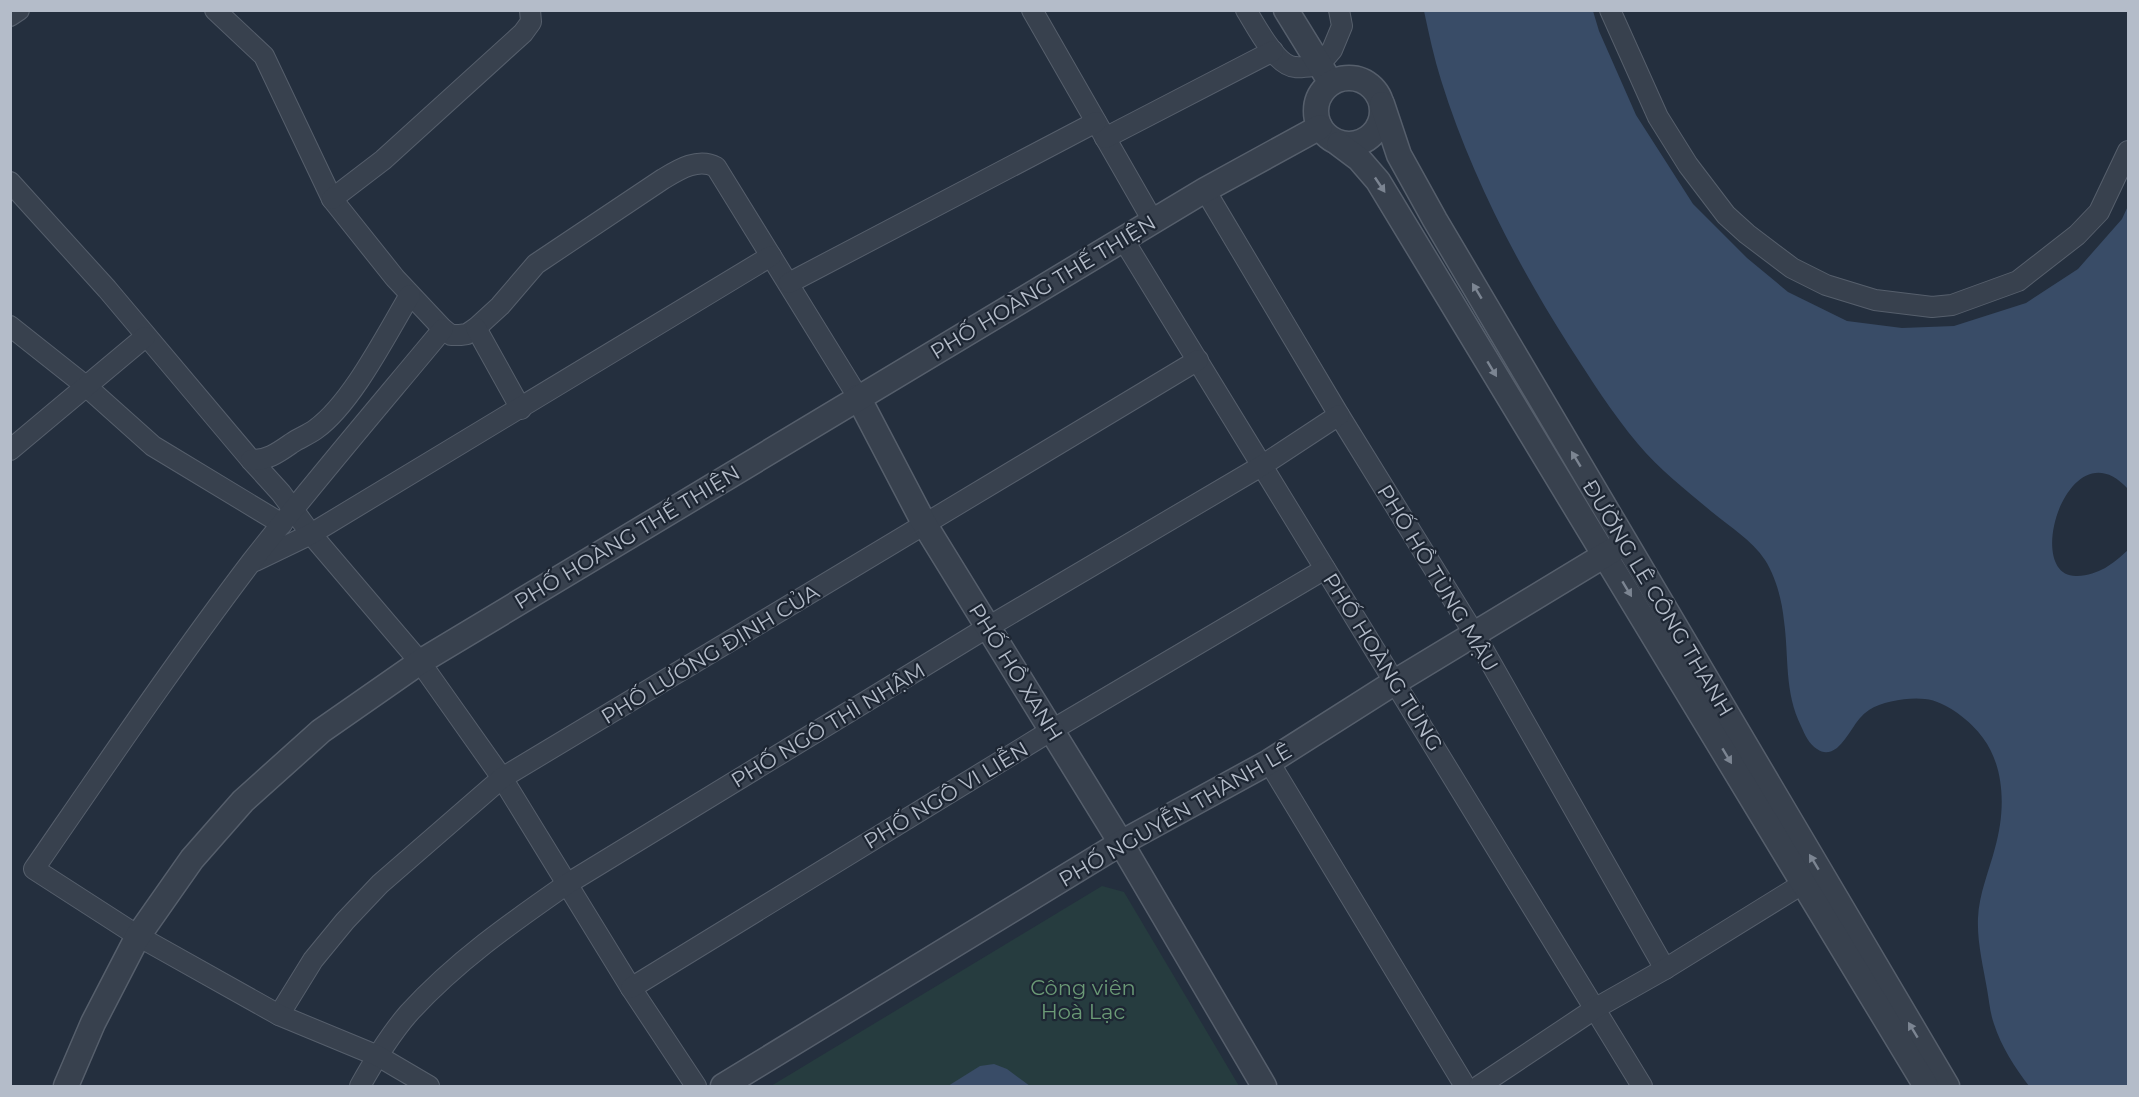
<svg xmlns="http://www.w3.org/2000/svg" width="2139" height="1097" font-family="Montserrat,sans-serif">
<rect width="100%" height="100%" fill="#242f3e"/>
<polygon fill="#263c3f" points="1102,886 1124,892 1239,1086 771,1086"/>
<g fill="#394c67">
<path d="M 1424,11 L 1593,11 L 1599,31 L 1636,115 L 1693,204 L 1747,258 L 1788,292 L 1847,321 L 1902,328 L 1954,326 L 2026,303 L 2078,269 L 2122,219 L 2128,206 L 2128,489 C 2069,423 2021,578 2077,576 C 2099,575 2113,564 2128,550 L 2128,1086 L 2029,1086 C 2015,1068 2001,1046 1994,1024 C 1990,1013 1989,1000 1987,989 C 1983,965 1977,942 1978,918 C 1979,894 1989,871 1995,848 C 2005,813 2006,769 1983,738 C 1972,722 1946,701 1925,699 C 1909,697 1883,701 1869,710 C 1855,719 1849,738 1837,748 C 1830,753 1824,754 1817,749 C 1809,744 1805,735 1801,726 C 1784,692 1789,657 1784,621 C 1782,601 1776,577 1765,560 C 1752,540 1730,527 1712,512 C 1687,491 1659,469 1638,444 C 1612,413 1590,378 1568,344 C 1516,262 1470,173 1441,80 C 1434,58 1429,34 1424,11 Z"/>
<polygon points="994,1064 1007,1069 1030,1086 948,1086 980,1066"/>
</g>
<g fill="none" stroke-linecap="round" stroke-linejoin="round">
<g stroke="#565f6c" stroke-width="22">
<g id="minor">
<path d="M 215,10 L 264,56 L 332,199 L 395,278 L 443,329 L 451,335 L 460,335 L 467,334 L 476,328 L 500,306 L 536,264 L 663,179 C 678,170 698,157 716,167 L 858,397"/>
<polyline points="1032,10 1153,221"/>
<path d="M 1246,10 C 1256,26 1276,66 1295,67 C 1302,68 1311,66 1319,65 L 1332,50 L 1342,26 L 1339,10"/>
<polyline points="1610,10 1658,117 1688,165 1726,215 1747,234 1792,268 1826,285 1875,300 1932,307 1952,305 2018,281 2077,235 2099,212 2128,151"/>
<polyline points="10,16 19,10"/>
<polyline points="1105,138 1273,51"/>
<polyline points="10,182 107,289 251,460 281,493 311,534 420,662 502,778 631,988 696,1086"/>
<polyline points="1205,190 1339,415 1475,635 1665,969"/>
<polyline points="332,199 383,160 523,33 531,22 530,10"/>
<polyline points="1123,239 1642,1086"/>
<polyline points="789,283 1096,122"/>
<polyline points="10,326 87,387 153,446 282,524"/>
<polyline points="476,328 521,409"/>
<polyline points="10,450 145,337"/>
<path d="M 251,460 C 267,461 279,452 292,443 C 299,438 308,435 316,429 C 352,403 386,335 410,295"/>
<polyline points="255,561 311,534 771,256"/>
<polyline points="1269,762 1465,1086"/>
<polyline points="631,988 1052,730 1325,569"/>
<polyline points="279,1015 313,960 345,921 380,884 502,778 1198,360"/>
<path d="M 360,1086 C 374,1061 389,1036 408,1014 C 455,962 511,923 567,884 L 988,627 L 1263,465 L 1339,415"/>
<path d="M 429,1086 L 378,1056 L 279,1015 L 138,936 L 34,869 C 105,766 176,661 252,561 C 314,482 379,406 443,329"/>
<polyline points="1479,1086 1596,1008 1665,969 1804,883"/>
</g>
</g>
<g stroke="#565f6c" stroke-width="27">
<g id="tertiary">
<polyline points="1286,10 1331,83"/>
<circle cx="1349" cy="111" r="33"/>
<polyline points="1382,104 1399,155 1435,220 1947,1086"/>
<polyline points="1339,144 1359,159 1378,181 1926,1086"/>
<polyline points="858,397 925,525 1121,843 1264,1086"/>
<polyline points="66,1086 93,1023 138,936 192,859 243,801 321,731 420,662 1205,190 1320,127"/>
<polyline points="723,1086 1121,843 1269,762 1395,682 1618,547"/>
</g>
</g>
<use href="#minor" stroke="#38414e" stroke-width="20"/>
<use href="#tertiary" stroke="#38414e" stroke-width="24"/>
</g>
<defs><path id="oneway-solid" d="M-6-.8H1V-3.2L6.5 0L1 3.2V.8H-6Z" transform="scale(1.5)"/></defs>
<g fill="#7c8592">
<use href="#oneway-solid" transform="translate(1380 185) rotate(56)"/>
<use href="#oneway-solid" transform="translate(1477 291) rotate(-121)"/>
<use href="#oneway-solid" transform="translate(1492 369) rotate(59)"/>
<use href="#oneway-solid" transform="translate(1576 459) rotate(-121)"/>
<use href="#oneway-solid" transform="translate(1627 589) rotate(59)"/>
<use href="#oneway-solid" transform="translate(1727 756) rotate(59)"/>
<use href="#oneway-solid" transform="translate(1814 862) rotate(-121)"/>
<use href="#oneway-solid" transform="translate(1913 1030) rotate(-121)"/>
</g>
<g text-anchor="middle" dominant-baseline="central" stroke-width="4.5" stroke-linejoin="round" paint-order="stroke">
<g font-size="21" fill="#b4bcc9" stroke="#1d2633">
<text transform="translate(1043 287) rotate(-31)">PHỐ HOÀNG THẾ THIỆN</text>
<text transform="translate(627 537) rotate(-31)">PHỐ HOÀNG THẾ THIỆN</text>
<text transform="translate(1438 578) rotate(59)">PHỐ HỒ TÙNG MẬU</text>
<text transform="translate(1658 598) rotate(59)">ĐƯỜNG LÊ CÔNG THANH</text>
<text transform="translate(710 654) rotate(-31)">PHỐ LƯƠNG ĐỊNH CỦA</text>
<text transform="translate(1383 662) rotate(58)">PHỐ HOÀNG TÙNG</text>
<text transform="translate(1016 672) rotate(58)">PHỐ HỒ XANH</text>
<text transform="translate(828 725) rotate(-31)">PHỐ NGÔ THÌ NHẬM</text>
<text transform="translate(946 795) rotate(-31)">PHỐ NGÔ VI LIỄN</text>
<text transform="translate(1175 815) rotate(-30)">PHỐ NGUYỄN THÀNH LÊ</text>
</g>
<g font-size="21" fill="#6b9a76" stroke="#1d2633">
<text x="1083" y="987">Công viên<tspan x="1083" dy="24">Hoà Lạc</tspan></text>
</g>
</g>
<rect width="2139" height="1097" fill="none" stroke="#b4bcc9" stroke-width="24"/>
</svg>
